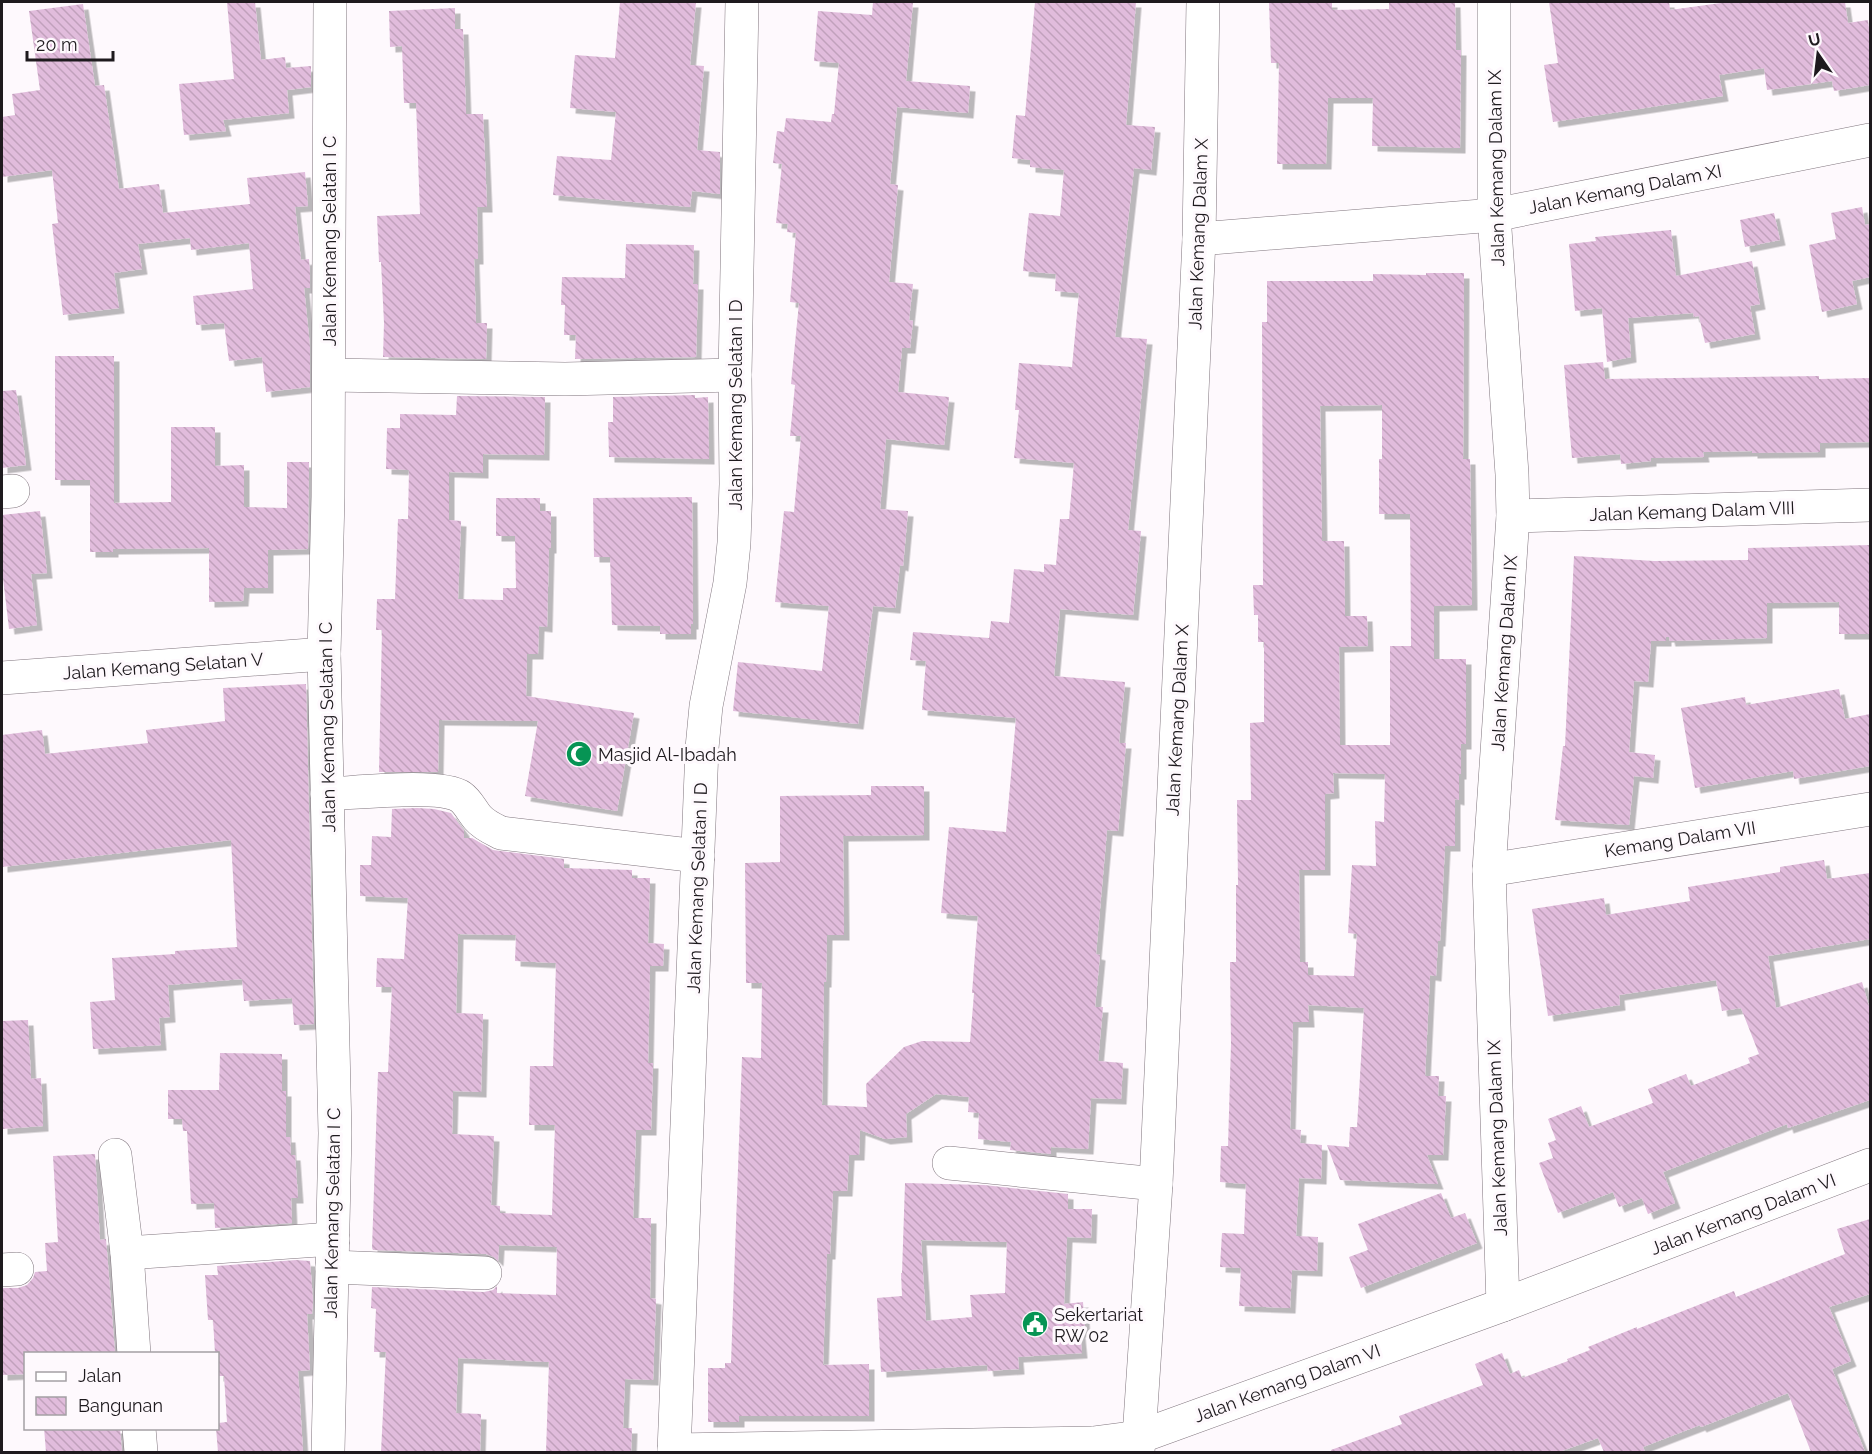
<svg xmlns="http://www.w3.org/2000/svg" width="1872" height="1454" font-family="Raleway,sans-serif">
<defs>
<pattern id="building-back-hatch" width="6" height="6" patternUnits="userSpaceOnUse" patternTransform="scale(1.5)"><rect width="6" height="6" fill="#e1bcdc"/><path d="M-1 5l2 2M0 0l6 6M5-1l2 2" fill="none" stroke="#c1a1bc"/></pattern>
<filter id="shadow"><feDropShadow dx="5.5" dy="5.5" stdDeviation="0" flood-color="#0004"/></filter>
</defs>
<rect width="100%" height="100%" fill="#fef9fd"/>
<g fill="url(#building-back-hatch)" fill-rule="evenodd" filter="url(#shadow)">
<polygon points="227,2 255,2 261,60 285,57 286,68 311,66 311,87 287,90 289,113 223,120 226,131 184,135 179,84 234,79"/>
<polygon points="620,2 696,2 690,65 704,66 697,150 720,152 720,194 692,191 690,207 553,195 557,156 611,160 616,112 570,108 575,55 615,58"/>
<polygon points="873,2 913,2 906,81 970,86 968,113 897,107 890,184 898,185 889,282 913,284 909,320 913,321 910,348 902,348 898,392 949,397 944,445 886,439 880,509 908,511 903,566 900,565 895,608 873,606 858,724 733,711 738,662 822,671 829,606 775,602 784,511 794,512 801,436 790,436 795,385 791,384 799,303 790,302 796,233 787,232 788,224 776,223 782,164 773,163 777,131 784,132 786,118 831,122 832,114 834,114 839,63 814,61 818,11 872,15"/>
<polygon points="1035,2 1136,2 1126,125 1155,127 1151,170 1134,168 1115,337 1147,339 1128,530 1141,531 1133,615 1060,609 1054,676 1125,682 1119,743 1126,743 1118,831 1107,830 1096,954 1100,955 1095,1007 1103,1007 1098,1061 1123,1063 1121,1099 1091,1098 1088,1149 1051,1147 1051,1154 1010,1150 1011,1142 978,1139 979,1113 968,1112 969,1097 936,1094 906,1114 907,1137 885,1139 860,1130 859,1155 849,1155 847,1191 833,1191 830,1254 827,1254 823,1365 869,1364 869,1416 739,1416 739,1422 708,1422 708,1368 725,1368 725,1363 731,1363 742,1057 761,1058 762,983 746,983 745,863 780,862 780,796 871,795 871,786 924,786 924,835 843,836 844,935 827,935 826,982 824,982 822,1105 867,1107 866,1084 904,1047 922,1041 970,1042 974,993 972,993 978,916 941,913 949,827 1006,832 1016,718 922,710 926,661 910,660 913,632 989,638 991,621 1009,623 1014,569 1044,572 1044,564 1056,565 1060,519 1069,519 1074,463 1014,458 1019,410 1015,410 1019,363 1072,367 1079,293 1055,291 1056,274 1023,271 1029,213 1060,216 1064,170 1030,167 1030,160 1012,158 1016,115 1025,116"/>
<polygon points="1269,2 1332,2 1332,10 1389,9 1389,2 1455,2 1456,50 1461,50 1460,148 1372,146 1373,98 1328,98 1326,164 1277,164 1279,63 1271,63"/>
<polygon points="1549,2 1669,2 1670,10 1728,2 1845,2 1848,23 1868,20 1870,39 1870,85 1834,91 1832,81 1767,90 1764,68 1719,75 1723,96 1553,122 1544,65 1558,63"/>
<polygon points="83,4 95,86 104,85 119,189 159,184 163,213 250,204 247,178 305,172 308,206 295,207 301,260 309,259 310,272 310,288 304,288 310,347 310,387 266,392 262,357 229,361 224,323 196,325 193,296 253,289 249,243 191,250 190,238 138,244 142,269 114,273 119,308 63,315 52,224 58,223 52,170 2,177 2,117 15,115 12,94 40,90 29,11"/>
<polygon points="455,8 455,29 463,29 466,114 483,114 487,207 477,207 478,259 474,259 476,323 487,323 486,359 383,357 384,323 381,262 379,262 377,216 420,214 416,103 404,103 402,46 390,47 389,11"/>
<polygon points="1862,207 1865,225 1870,224 1870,277 1852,281 1857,304 1822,312 1809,245 1836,239 1831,213"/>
<polygon points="1774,213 1780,240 1745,247 1740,220"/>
<polygon points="1671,230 1676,276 1752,261 1760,304 1750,306 1755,334 1705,343 1699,316 1694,317 1693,313 1628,318 1631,357 1607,362 1602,308 1575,311 1569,244 1596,241 1595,237"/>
<polygon points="626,244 694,245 693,284 698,284 696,357 575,359 576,335 564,335 565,305 561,305 562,277 625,278"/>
<path d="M 1426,273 L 1464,273 L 1463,459 L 1470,459 L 1472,605 L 1434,606 L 1434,659 L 1466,659 L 1466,744 L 1461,744 L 1461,774 L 1459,774 L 1459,800 L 1455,799 L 1455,846 L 1445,846 L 1440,941 L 1438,941 L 1436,976 L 1430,975 L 1425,1076 L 1439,1076 L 1438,1096 L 1446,1096 L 1443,1155 L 1427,1155 L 1438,1184 L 1340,1180 L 1327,1145 L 1349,1147 L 1350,1127 L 1357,1127 L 1364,1008 L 1308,1005 L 1309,1022 L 1293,1022 L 1290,1129 L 1301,1130 L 1300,1143 L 1322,1145 L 1321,1179 L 1299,1178 L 1296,1236 L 1318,1237 L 1317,1271 L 1292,1270 L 1290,1308 L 1239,1306 L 1241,1268 L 1220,1267 L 1222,1233 L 1244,1234 L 1246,1184 L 1220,1182 L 1221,1146 L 1228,1146 L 1231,1044 L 1230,962 L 1236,962 L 1236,885 L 1238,885 L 1237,800 L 1251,800 L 1250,723 L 1264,722 L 1264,642 L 1258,642 L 1258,615 L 1254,615 L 1253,585 L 1263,585 L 1262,322 L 1267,322 L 1267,281 L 1373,281 L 1373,274 L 1426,275 ZM 1382,405 L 1382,459 L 1379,459 L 1379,514 L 1410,514 L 1411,646 L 1390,646 L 1390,745 L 1340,745 L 1339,647 L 1368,646 L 1367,616 L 1345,616 L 1344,541 L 1322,541 L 1320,406 ZM 1333,773 L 1385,774 L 1384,822 L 1375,821 L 1376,866 L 1352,865 L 1348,933 L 1357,934 L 1354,976 L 1308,975 L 1308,962 L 1300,962 L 1299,870 L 1325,870 L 1325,794 L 1334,793 Z"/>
<polygon points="55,356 114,356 114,503 171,502 171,427 215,427 215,466 244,465 244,507 287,508 287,462 309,462 308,549 268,550 268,588 244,588 243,601 209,602 209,548 113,549 113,552 90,552 90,480 55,480"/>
<polygon points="1603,362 1605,379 1819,376 1819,379 1870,378 1870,442 1820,443 1820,452 1752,453 1752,451 1703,452 1704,457 1651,458 1651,461 1621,464 1620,454 1572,458 1564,365"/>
<polygon points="16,390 26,465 2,468 2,391"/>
<polygon points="695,395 695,398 708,397 709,459 609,457 608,422 613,422 613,397"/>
<polygon points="457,396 545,397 544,455 483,454 483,473 449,472 449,520 461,521 458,599 503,600 503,588 516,588 515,536 496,536 496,498 540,498 540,511 551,511 551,548 549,548 547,627 539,626 538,654 527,654 526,696 634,713 617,811 525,796 538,721 439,720 438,772 379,772 382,630 376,630 377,599 395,599 398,519 408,519 409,470 386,469 387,428 400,428 400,414 456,415"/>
<polygon points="692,497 693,624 691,624 691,634 660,634 660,626 612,625 610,557 594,557 593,498"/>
<polygon points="40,511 47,573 31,574 37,625 9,629 3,578 2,578 2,515"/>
<polygon points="1870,545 1870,634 1839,634 1839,602 1767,603 1767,638 1670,641 1669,637 1666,637 1666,641 1651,641 1648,682 1634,681 1629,752 1655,755 1653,778 1634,776 1629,825 1555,820 1563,746 1565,746 1574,556 1654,561 1748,560 1748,548"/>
<polygon points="306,684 314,1024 294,1025 292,998 244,1001 242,979 168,985 170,1017 159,1018 161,1045 93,1049 90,1002 115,1000 112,958 175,954 175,951 237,947 231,840 2,867 2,735 42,730 45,754 148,743 146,730 225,721 223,688"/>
<polygon points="1839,689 1845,719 1870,714 1870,766 1794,779 1793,771 1695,788 1681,708 1745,697 1746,705"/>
<path d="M 417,808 L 434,809 L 451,813 L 464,831 L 464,838 L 472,838 L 493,850 L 564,859 L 564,868 L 632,870 L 632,878 L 650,878 L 648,943 L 664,944 L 663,966 L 650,966 L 648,1063 L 653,1063 L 651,1130 L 636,1130 L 633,1218 L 651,1218 L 650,1298 L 656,1299 L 653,1380 L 625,1379 L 623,1428 L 632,1428 L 631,1452 L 546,1452 L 549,1362 L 458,1358 L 456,1413 L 481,1414 L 480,1452 L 381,1452 L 386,1352 L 374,1352 L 376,1309 L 371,1308 L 372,1287 L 484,1292 L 493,1290 L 497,1286 L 497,1293 L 556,1295 L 557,1247 L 499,1245 L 498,1261 L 494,1257 L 486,1254 L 373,1250 L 372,1248 L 378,1072 L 388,1072 L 392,987 L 376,987 L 377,958 L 404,959 L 408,898 L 360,896 L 360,865 L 371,865 L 372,836 L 391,837 L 392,809 ZM 458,934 L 516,935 L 515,961 L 556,963 L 553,1066 L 530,1066 L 529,1125 L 555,1125 L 552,1215 L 500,1213 L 500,1206 L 491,1205 L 494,1136 L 452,1134 L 453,1091 L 481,1092 L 483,1014 L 456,1013 Z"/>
<polygon points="1824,860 1827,879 1870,873 1870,939 1768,956 1776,1008 1862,982 1870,1010 1870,1100 1788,1128 1787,1124 1663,1172 1675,1203 1648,1214 1642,1198 1619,1207 1613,1192 1558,1213 1539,1163 1553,1158 1548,1143 1556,1140 1548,1119 1581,1106 1589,1127 1653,1103 1648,1089 1686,1074 1691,1086 1750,1063 1748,1058 1759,1054 1741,1008 1722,1011 1716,980 1619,995 1620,1005 1548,1016 1532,909 1604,898 1606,915 1690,901 1688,887 1780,872 1780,867"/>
<polygon points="28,1020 31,1079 41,1078 43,1126 2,1129 2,1021"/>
<polygon points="220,1053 282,1054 282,1091 286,1091 286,1137 290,1137 291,1155 295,1155 298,1198 291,1198 292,1223 215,1228 214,1203 191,1204 187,1131 183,1131 182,1119 168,1119 168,1090 219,1090"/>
<polygon points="95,1154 100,1240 106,1239 115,1353 26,1353 26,1374 2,1375 2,1288 18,1288 27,1285 33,1278 35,1272 47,1271 45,1243 58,1242 53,1156"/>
<path d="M 905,1183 L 984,1185 L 1068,1194 L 1068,1209 L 1092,1209 L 1091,1238 L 1067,1237 L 1064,1304 L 1083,1302 L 1085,1331 L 1080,1332 L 1082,1353 L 1018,1357 L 1019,1369 L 988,1371 L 987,1365 L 881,1372 L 877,1298 L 902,1296 L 901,1273 L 902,1273 ZM 921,1240 L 1007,1242 L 1005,1293 L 970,1295 L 972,1317 L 926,1321 Z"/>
<polygon points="1441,1193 1451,1218 1465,1213 1477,1243 1361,1288 1349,1257 1368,1250 1358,1224"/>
<polygon points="1870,1219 1870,1294 1829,1307 1851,1361 1832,1369 1865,1452 1811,1452 1788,1393 1701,1427 1700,1425 1643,1447 1645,1452 1604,1452 1598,1438 1559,1452 1331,1452 1331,1450 1402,1424 1399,1416 1483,1385 1475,1364 1502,1353 1510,1374 1519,1370 1522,1378 1568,1361 1567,1359 1590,1350 1588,1347 1637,1327 1637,1329 1734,1291 1736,1297 1845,1254 1837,1229"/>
<polygon points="296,1260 310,1261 313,1301 312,1314 307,1314 310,1370 298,1371 303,1452 218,1452 216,1428 218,1428 218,1423 227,1422 224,1376 218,1376 218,1353 215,1353 213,1320 208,1320 205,1275 218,1275 217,1266"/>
<polygon points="44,1428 120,1428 122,1452 46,1452"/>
</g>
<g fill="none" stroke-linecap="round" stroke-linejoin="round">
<g stroke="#80767e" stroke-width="34">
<g id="minor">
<polyline points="1494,2 1494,215 1512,474 1513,516 1489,870 1503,1305"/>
<polyline points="1199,239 1494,215 1870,140"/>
<polyline points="329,375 565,379 735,375"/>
<polyline points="2,492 13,491"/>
<polyline points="1513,516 1870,505"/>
<polyline points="2,678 324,654"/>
<path d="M 327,794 C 354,793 441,783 461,797 C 468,802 472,811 478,818 C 484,825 493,829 501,833 L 698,856"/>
<polyline points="1489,870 1870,809"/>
<polyline points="115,1155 127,1253 134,1354"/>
<polyline points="949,1163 1156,1184"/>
<polyline points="127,1253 333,1239"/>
<polyline points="332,1267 485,1273"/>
<polyline points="2,1270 17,1269"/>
<polyline points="139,1428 141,1452"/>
<polyline points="674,1450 1093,1443 1139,1437 1503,1305 1870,1165"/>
<polyline points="328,1452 335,1133 324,654 328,497 330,2"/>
<polyline points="674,1452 702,748 706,706 730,583 734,543 736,484 735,375 742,2"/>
<polyline points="1138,1452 1156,1184 1199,239 1203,2"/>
</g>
</g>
<use href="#minor" stroke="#fff" stroke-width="33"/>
</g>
<defs>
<g id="mosque-disc" transform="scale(1.35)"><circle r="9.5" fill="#069454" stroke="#fef9fd"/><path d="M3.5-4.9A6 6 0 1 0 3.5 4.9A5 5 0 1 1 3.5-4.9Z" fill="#fff"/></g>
<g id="civic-disc" transform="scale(1.35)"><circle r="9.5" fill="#069454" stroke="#fef9fd"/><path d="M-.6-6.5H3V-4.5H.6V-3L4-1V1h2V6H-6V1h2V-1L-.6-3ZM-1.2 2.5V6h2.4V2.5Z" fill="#fff"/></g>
</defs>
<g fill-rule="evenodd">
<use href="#mosque-disc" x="579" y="754"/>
<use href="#civic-disc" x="1035" y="1324"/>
</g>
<g text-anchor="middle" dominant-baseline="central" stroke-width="6" stroke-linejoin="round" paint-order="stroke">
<g font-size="18" fill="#1e1a1e" stroke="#fef9fd">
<text transform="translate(1496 168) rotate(-91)">Jalan Kemang Dalam IX</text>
<text transform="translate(1625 189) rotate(-11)">Jalan Kemang Dalam XI</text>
<text transform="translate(1198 234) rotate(-88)">Jalan Kemang Dalam X</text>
<text transform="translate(329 241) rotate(-90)">Jalan Kemang Selatan I C</text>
<text transform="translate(735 405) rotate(-90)">Jalan Kemang Selatan I D</text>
<text transform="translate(1692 511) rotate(-2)">Jalan Kemang Dalam VIII</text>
<text transform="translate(1504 653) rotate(-86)">Jalan Kemang Dalam IX</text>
<text transform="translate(163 666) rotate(-4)">Jalan Kemang Selatan V</text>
<text transform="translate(1177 720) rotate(-87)">Jalan Kemang Dalam X</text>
<text transform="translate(327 727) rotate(-91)">Jalan Kemang Selatan I C</text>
<text transform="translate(1680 839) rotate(-9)">Kemang Dalam VII</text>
<text transform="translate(697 888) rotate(-88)">Jalan Kemang Selatan I D</text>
<text transform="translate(1497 1138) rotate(-92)">Jalan Kemang Dalam IX</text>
<text transform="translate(332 1213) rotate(-89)">Jalan Kemang Selatan I C</text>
<text transform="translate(1743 1214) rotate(-21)">Jalan Kemang Dalam VI</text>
<text transform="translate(1287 1383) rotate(-20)">Jalan Kemang Dalam VI</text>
</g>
<g font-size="18" fill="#1e1a1e" stroke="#fef9fd" text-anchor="start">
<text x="598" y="754">Masjid Al-Ibadah</text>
<text x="1054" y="1314">Sekertariat<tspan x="1054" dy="21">RW 02</tspan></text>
</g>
</g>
<rect width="1872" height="1454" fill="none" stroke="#1e1a1e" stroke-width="6"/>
<rect x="24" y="1352" width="195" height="78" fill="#fef9fd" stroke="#a4a0a4" stroke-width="1.5"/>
<rect x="36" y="1372" width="30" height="9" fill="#ffffff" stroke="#a4a0a4" stroke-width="1.5"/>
<text x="78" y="1382" font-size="18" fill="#1e1a1e">Jalan</text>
<rect x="36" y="1397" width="30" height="18" fill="url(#building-back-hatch)" stroke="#a4a0a4" stroke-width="1.5"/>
<text x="78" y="1412" font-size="18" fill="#1e1a1e">Bangunan</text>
<g transform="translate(1818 54) rotate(346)" stroke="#fef9fd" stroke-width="4.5" paint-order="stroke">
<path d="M0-4.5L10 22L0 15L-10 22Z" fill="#1e1a1e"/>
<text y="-9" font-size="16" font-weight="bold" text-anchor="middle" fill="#1e1a1e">U</text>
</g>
<path d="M27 51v9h86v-9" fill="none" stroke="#1e1a1e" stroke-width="3"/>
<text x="36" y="51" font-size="18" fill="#1e1a1e" stroke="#fef9fd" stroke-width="4.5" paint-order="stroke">20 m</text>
</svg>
